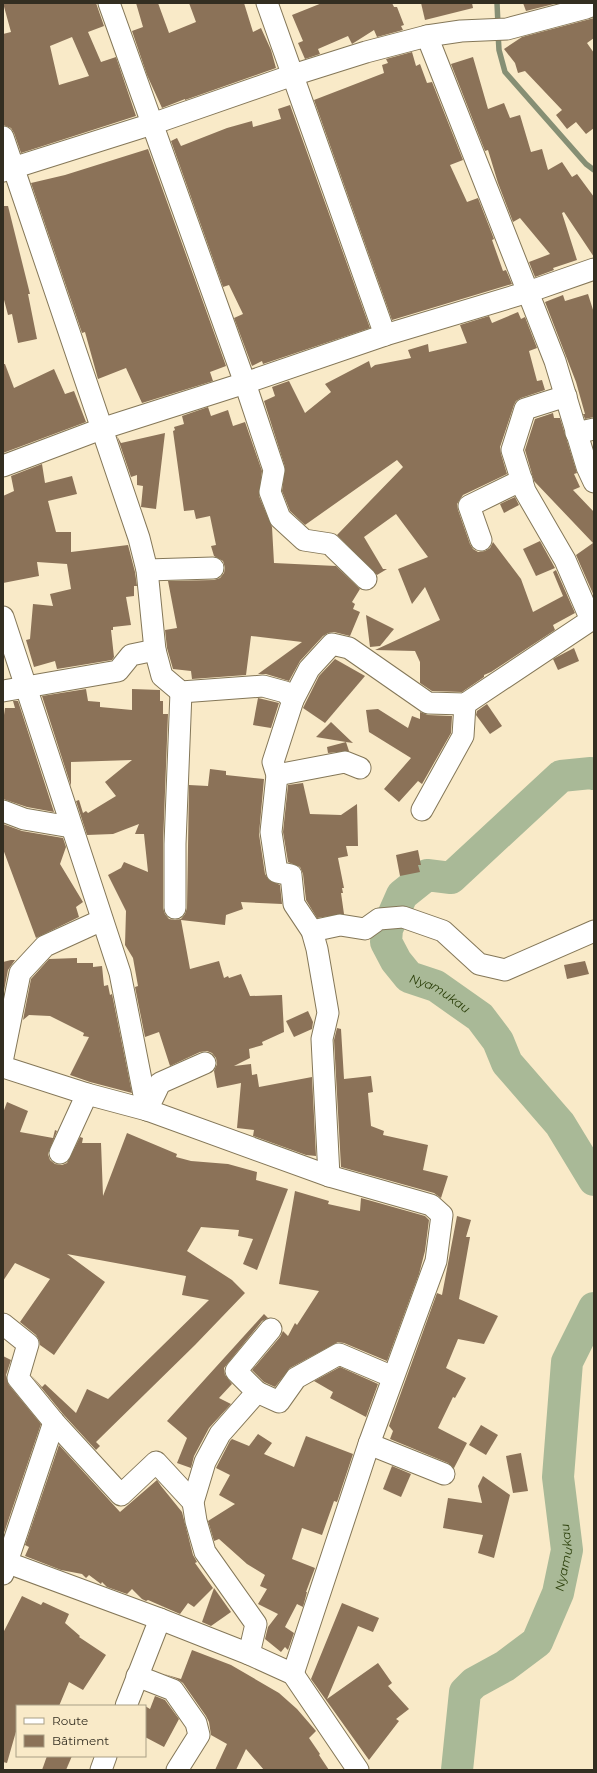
<svg xmlns="http://www.w3.org/2000/svg" width="597" height="1773" font-family="Montserrat,sans-serif">
<rect width="100%" height="100%" fill="#f9eac8"/>
<g fill="none" stroke-linecap="round" stroke-linejoin="round">
<g stroke="#868f74" stroke-width="5.5">
<polyline points="497,3 498,25"/>
<polyline points="498,33 499,50 505,72 586,164 594,170"/>
</g>
<g stroke="#a9b997" stroke-width="32">
<path id="s1" d="M 594,774 L 591,773 L 561,776 L 451,878 L 427,875 L 402,895 L 387,929 L 386,942 L 396,961 L 409,977 L 436,986 L 480,1017 L 498,1041 L 507,1063 L 560,1124 L 594,1180"/>
<path id="s2" d="M 457,1770 L 465,1692 L 474,1683 L 505,1666 L 537,1642 L 558,1593 L 567,1550 L 558,1477 L 567,1362 L 594,1308"/>
</g>
</g>
<g fill="#8b7258" fill-rule="evenodd">
<path d="M 3,3 L 96,3 L 104,26 L 88,32 L 101,62 L 116,57 L 136,116 L 21,153 L 14,133 L 11,128 L 3,125 L 3,34 L 11,32 ZM 72,37 L 89,76 L 59,85 L 50,46 Z"/>
<polygon points="136,3 158,3 169,33 196,22 189,3 244,3 253,32 261,28 271,50 276,68 185,100 185,99 162,108 147,75 132,31 143,27"/>
<polygon points="322,3 392,3 394,7 397,7 404,25 401,26 403,30 377,37 374,30 352,44 348,36 318,49 320,54 305,59 298,43 303,41 292,15"/>
<polygon points="421,3 472,3 473,8 425,20"/>
<polygon points="523,3 558,3 526,11"/>
<polygon points="594,18 594,38 587,43 594,53 594,128 586,134 576,122 567,129 556,115 562,110 525,71 518,73 515,63 504,49 522,37"/>
<polygon points="412,52 416,66 420,64 427,83 432,82 463,160 450,165 467,202 478,198 494,239 492,240 503,271 506,270 512,284 392,320 314,100 384,73 382,65 388,63 386,59"/>
<polygon points="473,57 488,109 504,103 510,118 520,115 531,152 542,149 548,170 562,162 572,177 577,174 594,197 594,257 564,212 562,213 577,260 553,268 554,270 535,277 529,262 550,254 520,218 513,222 498,183 488,150 485,151 451,64"/>
<polygon points="290,105 370,328 263,364 262,361 252,366 234,318 243,314 229,285 223,287 171,141 177,138 181,146 227,128 252,121 253,127 281,119 278,109"/>
<polygon points="148,149 226,366 210,372 213,381 142,403 126,368 98,379 85,332 82,333 31,183 65,175"/>
<polygon points="3,206 8,206 30,294 28,294 37,339 18,343 12,314 8,315 3,296"/>
<polygon points="588,294 594,313 594,417 585,419 583,414 585,414 576,382 545,302 563,295 565,301"/>
<polygon points="518,312 521,319 525,317 537,348 529,351 537,381 542,380 545,390 521,398 516,401 514,405 500,447 501,454 507,474 463,495 457,504 458,510 470,544 473,549 478,552 485,551 490,548 493,542 521,579 533,612 563,596 553,572 556,570 575,613 553,625 555,630 491,672 484,675 484,677 462,692 432,691 420,683 420,662 415,651 375,650 440,620 425,587 412,604 398,569 428,557 396,514 364,537 383,569 387,569 377,575 337,535 403,467 397,460 305,525 290,511 282,491 285,467 264,401 275,396 272,387 289,381 305,413 331,392 325,384 369,361 371,368 375,365 411,358 408,350 428,344 429,352 467,343 460,325 489,316 492,323"/>
<polygon points="3,364 5,364 14,388 54,369 65,394 74,391 86,422 3,453"/>
<polygon points="208,407 211,416 228,410 233,426 245,422 262,471 259,496 272,527 274,563 336,566 360,589 352,602 355,604 353,609 360,612 350,636 334,632 328,633 323,636 300,661 289,681 266,674 258,674 302,642 251,636 246,675 192,679 191,671 173,669 167,648 165,630 177,628 168,581 214,580 220,578 224,573 225,568 223,561 214,556 211,546 216,545 210,516 196,519 194,510 184,511 173,431 175,430 174,427 184,424 182,416"/>
<polygon points="553,413 554,418 560,418 577,473 574,474 580,487 573,490 594,512 594,596 576,555 593,543 534,481 525,450 535,419"/>
<polygon points="165,433 156,509 141,507 143,486 137,485 137,475 131,477 117,436 121,443"/>
<polygon points="42,464 45,483 72,476 77,494 48,501 56,532 71,532 71,552 128,545 135,572 137,586 134,586 134,596 126,597 131,625 113,627 113,630 111,630 114,657 112,660 57,669 55,661 34,667 26,640 30,639 33,604 53,606 50,594 71,589 67,564 37,562 39,576 3,583 3,496 14,491 11,476"/>
<polygon points="515,497 519,505 504,513 500,504"/>
<polygon points="540,541 555,568 536,576 523,549"/>
<polygon points="366,615 394,629 380,646 370,647"/>
<polygon points="574,648 579,661 558,670 553,659"/>
<polygon points="335,659 365,676 325,723 303,708 319,676"/>
<polygon points="86,689 88,701 100,702 100,707 132,710 132,689 160,690 160,701 163,701 163,714 168,714 163,844 163,908 165,914 169,919 175,920 181,919 185,914 187,908 189,785 208,786 210,769 226,771 226,775 264,779 259,834 265,874 269,880 280,885 282,904 241,902 243,909 226,915 225,925 181,920 190,969 219,961 224,978 228,976 229,978 241,974 250,996 282,995 284,1032 262,1042 263,1045 249,1049 250,1058 234,1066 251,1064 252,1075 257,1074 259,1087 312,1077 316,1156 306,1155 253,1136 254,1130 237,1128 241,1083 217,1088 214,1071 217,1064 216,1058 212,1053 207,1051 200,1052 170,1066 159,1032 145,1037 135,987 138,986 133,958 125,945 126,911 108,875 121,868 124,862 148,872 144,834 135,834 139,824 113,834 87,835 76,801 79,800 83,813 86,811 88,813 116,796 105,782 132,760 71,762 71,786 42,696"/>
<polygon points="258,698 279,703 271,728 253,725"/>
<polygon points="13,701 18,701 54,812 27,807 3,799 3,715 4,715 5,708 15,708"/>
<polygon points="487,704 502,726 490,734 476,715 477,711"/>
<polygon points="378,709 408,728 412,716 420,719 420,712 428,715 452,716 451,733 422,784 418,781 399,802 384,789 411,758 369,732 366,710"/>
<polygon points="331,722 353,743 346,742 349,751 328,753 327,747 346,742 316,737"/>
<polygon points="303,783 310,814 341,815 357,804 358,846 346,846 348,856 338,858 344,888 342,888 343,893 341,893 344,914 317,918 306,900 303,874 300,867 288,862 283,832 288,785"/>
<polygon points="3,824 22,831 63,838 66,847 60,864 83,902 76,907 79,917 36,938 3,849"/>
<polygon points="418,850 421,865 418,865 420,872 400,876 396,855"/>
<polygon points="77,958 77,963 93,963 93,967 102,966 104,986 108,985 110,995 112,994 132,1093 90,1082 70,1075 89,1037 83,1036 84,1033 50,1016 29,1015 23,1020 31,979 49,959"/>
<polygon points="11,960 15,960 8,970 3,996 3,962"/>
<polygon points="585,961 589,974 567,979 564,965"/>
<polygon points="308,1011 313,1022 312,1029 294,1037 286,1021"/>
<polygon points="337,1028 341,1029 344,1079 371,1076 373,1092 368,1093 371,1126 384,1131 383,1135 428,1145 423,1170 448,1176 441,1198 434,1193 341,1167 334,1040"/>
<polygon points="7,1102 28,1111 20,1132 53,1138 55,1130 57,1131 48,1154 50,1160 55,1164 62,1165 67,1163 80,1137 83,1138 82,1143 101,1143 103,1196 127,1133 177,1154 176,1157 191,1161 228,1164 257,1172 256,1180 288,1189 257,1270 243,1264 253,1239 238,1236 239,1230 201,1227 187,1251 232,1280 245,1293 195,1345 96,1442 100,1446 96,1450 63,1414 31,1375 42,1387 45,1384 76,1413 87,1389 108,1399 209,1300 182,1295 186,1276 67,1254 105,1282 54,1355 40,1345 39,1340 36,1335 20,1322 50,1279 15,1263 3,1281 3,1113"/>
<polygon points="295,1191 329,1201 328,1204 355,1210 360,1211 361,1198 425,1216 429,1220 425,1251 419,1274 387,1361 344,1343 338,1342 290,1368 275,1387 264,1382 252,1370 280,1337 283,1331 288,1336 295,1323 297,1325 319,1291 279,1284"/>
<polygon points="457,1216 471,1220 466,1237 470,1237 459,1299 498,1316 484,1344 458,1339 446,1368 466,1378 455,1398 453,1397 438,1428 467,1443 454,1468 448,1463 390,1439 393,1431 389,1426 437,1293 442,1295"/>
<polygon points="264,1314 268,1318 262,1321 224,1368 225,1375 232,1384 219,1398 231,1404 209,1428 194,1456 191,1468 177,1463 187,1438 167,1421"/>
<polygon points="3,1356 11,1360 6,1375 9,1385 41,1424 4,1533"/>
<polygon points="340,1367 378,1384 366,1417 330,1398 333,1392 314,1381"/>
<polygon points="481,1425 498,1435 486,1455 469,1445"/>
<polygon points="258,1434 272,1443 264,1454 294,1467 306,1436 353,1454 337,1502 334,1501 322,1535 302,1528 292,1559 315,1568 306,1592 307,1592 303,1607 297,1604 285,1627 294,1633 288,1650 285,1647 281,1652 265,1639 268,1627 278,1614 258,1604 267,1589 260,1586 265,1575 247,1564 219,1539 214,1541 208,1521 235,1504 219,1495 230,1475 216,1468 230,1441 232,1439 249,1446"/>
<polygon points="59,1445 120,1512 157,1480 161,1486 182,1512 193,1555 197,1562 195,1563 213,1588 194,1607 188,1603 180,1614 148,1600 146,1601 142,1599 132,1589 127,1594 107,1587 102,1582 101,1584 89,1575 86,1578 82,1574 61,1570 25,1556 29,1547 25,1545"/>
<polygon points="521,1453 528,1491 513,1493 506,1456"/>
<polygon points="392,1466 411,1474 401,1497 383,1489"/>
<polygon points="483,1476 510,1495 494,1558 478,1553 483,1535 443,1528 448,1498 482,1503 478,1486"/>
<polygon points="214,1588 231,1612 211,1626 202,1622"/>
<polygon points="22,1596 41,1605 43,1602 69,1614 65,1623 80,1636 79,1637 106,1655 83,1690 69,1682 59,1706 17,1706 17,1728 7,1763 3,1762 3,1633"/>
<polygon points="342,1603 379,1618 373,1632 358,1626 327,1699 378,1663 392,1683 388,1686 409,1709 396,1719 399,1721 369,1760 311,1679"/>
<polygon points="192,1650 231,1665 279,1693 297,1709 316,1731 309,1738 320,1754 319,1755 329,1770 264,1770 246,1749 236,1770 215,1770 227,1744 211,1735 209,1722 206,1716 183,1683 177,1679 164,1674 181,1679"/>
<polygon points="155,1696 165,1700 179,1719 164,1747 145,1737 145,1706 150,1709"/>
<polygon points="47,1756 72,1756 66,1770 42,1770"/>
</g>
<g fill="none" stroke-linecap="round" stroke-linejoin="round">
<g stroke="#847758" stroke-width="23">
<g id="minor">
<polyline points="109,3 245,383 274,470 270,492 280,518 304,540 330,544 366,579"/>
<polyline points="267,3 385,335"/>
<polyline points="427,36 555,361 587,467 594,482"/>
<polyline points="3,137 139,538 147,570 155,650 162,676 181,692 263,686 285,692 293,700"/>
<polyline points="3,171 152,124 293,75 366,52 427,36 461,31 507,29 586,8 594,5"/>
<polyline points="566,396 525,409 512,450 525,491 565,560 591,620"/>
<polyline points="576,433 594,429"/>
<polyline points="3,466 101,429 245,383 385,335 528,292 594,269"/>
<polyline points="481,540 469,506 522,480"/>
<polyline points="147,570 213,568"/>
<polyline points="3,617 120,973 147,1110"/>
<polyline points="3,691 118,671 131,655 155,650"/>
<polyline points="277,775 345,762 360,768"/>
<polyline points="422,810 463,736 465,704"/>
<polyline points="3,811 24,819 71,827"/>
<polyline points="175,908 175,844 181,692"/>
<polyline points="312,931 340,925 365,929 379,919 403,917 443,931 479,964 505,970 594,931"/>
<polyline points="3,1057 20,973 45,946 102,920"/>
<polyline points="3,1067 87,1094 147,1110 329,1176 431,1205 442,1215 436,1261 369,1444 293,1674"/>
<polyline points="147,1110 160,1083 205,1063"/>
<polyline points="60,1153 87,1094"/>
<polyline points="329,1176 322,1039 328,1013 317,949 312,931 294,904 291,875 277,872 271,832 277,775 273,762 293,700 309,669 332,644 349,648 428,703 465,704 594,618"/>
<polyline points="3,1324 28,1344 18,1378 54,1422 121,1495 156,1462 193,1502"/>
<polyline points="257,1392 279,1402 296,1378 339,1354 393,1377"/>
<polyline points="369,1444 444,1474"/>
<polyline points="3,1561 160,1619 249,1654 293,1674 358,1770"/>
<polyline points="3,1574 54,1422"/>
<polyline points="249,1654 256,1624 205,1552 196,1521 193,1502 205,1462 220,1434 257,1392 236,1371 271,1329"/>
<polyline points="137,1676 173,1690 196,1723 199,1735 177,1770"/>
<polyline points="126,1706 160,1619"/>
<polyline points="101,1770 106,1756"/>
</g>
</g>
<use href="#minor" stroke="#fff" stroke-width="21"/>
</g>
<g text-anchor="middle" dominant-baseline="central" stroke-width="4" stroke-linejoin="round" paint-order="stroke">
<g font-size="12" font-style="italic" fill="#2d410c" stroke="#f9eac8">
<text stroke="none"><textPath href="#s1" startOffset="367">Nyamukau</textPath></text>
<text stroke="none"><textPath href="#s2" startOffset="256">Nyamukau</textPath></text>
</g>
</g>
<rect width="597" height="1773" fill="none" stroke="#332e21" stroke-width="8"/>
<rect x="16" y="1705" width="130" height="52" fill="#f9eac8" stroke="#aa9f85"/>
<rect x="24" y="1718" width="20" height="6" fill="#ffffff" stroke="#aa9f85"/>
<text x="52" y="1725" font-size="12" fill="#332e21">Route</text>
<rect x="24" y="1735" width="20" height="12" fill="#8b7258" stroke="#aa9f85"/>
<text x="52" y="1745" font-size="12" fill="#332e21">Bâtiment</text>
</svg>
